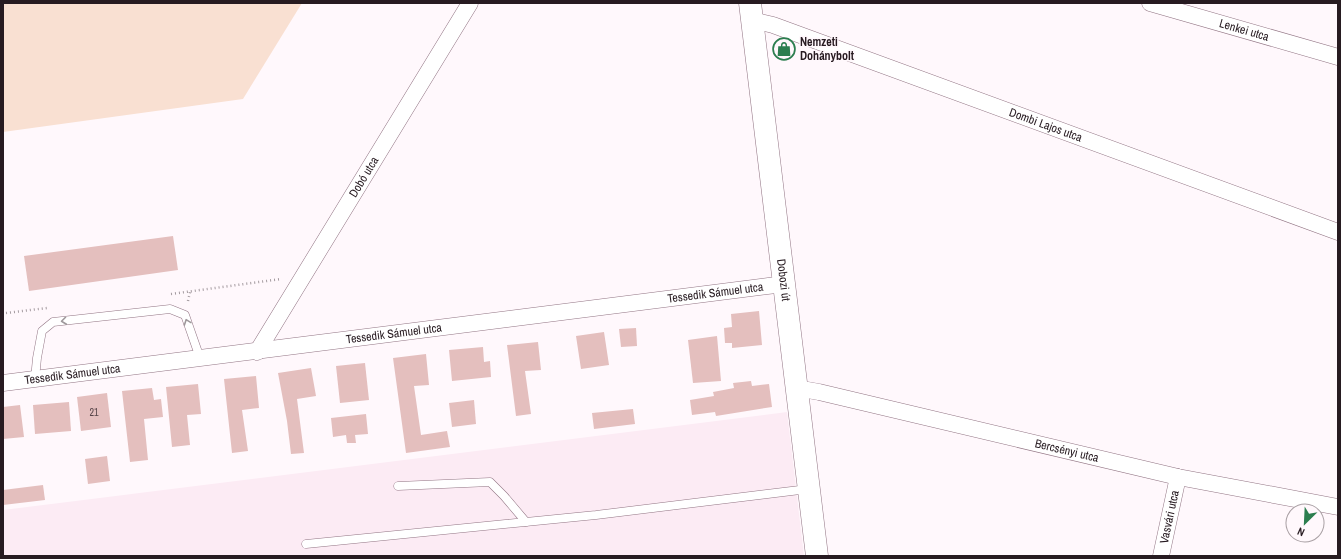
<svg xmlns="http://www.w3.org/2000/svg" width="1341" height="559" font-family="'Archivo Narrow',sans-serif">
<rect width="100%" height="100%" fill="#fff8fc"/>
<polygon fill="#fcebf4" points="787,412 804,556 3,556 3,510"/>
<polygon fill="#f9e0d2" points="3,3 302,3 243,99 3,132"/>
<g fill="#e4bfbe">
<polygon points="173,236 178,270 29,291 24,256"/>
<polygon points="759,311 762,345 732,348 732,343 725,343 724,328 732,327 731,314"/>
<polygon points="636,328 637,346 621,347 619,329"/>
<polygon points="604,332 609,365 581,369 576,336"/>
<polygon points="717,336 721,381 693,383 688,340"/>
<polygon points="538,342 541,370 525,371 531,414 516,416 507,345"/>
<polygon points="483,347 484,362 490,361 491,377 452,381 449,350"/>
<polygon points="426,354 429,385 414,386 421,435 447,431 450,447 406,453 393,358"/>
<polygon points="365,363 369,400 340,403 336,366"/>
<polygon points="311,368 316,396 297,399 304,453 291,454 287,421 278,373"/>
<polygon points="256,376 259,408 242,410 248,451 232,453 224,379"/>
<polygon points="751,381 752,386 769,384 772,407 716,416 715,412 692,415 690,400 714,396 713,392 734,388 733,383"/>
<polygon points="198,384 201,414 187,415 190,445 172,447 166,387"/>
<polygon points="152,388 154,400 161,399 163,417 144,419 148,460 130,462 122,391"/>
<polygon points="107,393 111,427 81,431 77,397"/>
<polygon points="474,400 476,424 452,427 449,403"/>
<polygon points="69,402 71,431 35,434 33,405"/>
<polygon points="20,405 24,437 3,439 3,407"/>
<polygon points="633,409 635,424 594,429 592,413"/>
<polygon points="366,414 368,434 355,435 356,443 347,443 346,435 333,437 331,418"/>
<polygon points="107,456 110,481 88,484 85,459"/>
<polygon points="43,485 45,500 3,505 3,490"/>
</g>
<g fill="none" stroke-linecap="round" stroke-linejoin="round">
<g stroke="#927584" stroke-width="9">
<g id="service">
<polyline points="35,379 37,358 42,331 53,322 170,309 185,315 200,358"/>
<polyline points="398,486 490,482 504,496 526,522"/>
<polyline points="306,544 596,515 808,489"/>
</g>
</g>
<g stroke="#927584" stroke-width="17">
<g id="minor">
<path id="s1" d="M 1150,3 L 1338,57"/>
<path id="s2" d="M 752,20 L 773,25 L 1338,232"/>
<path id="s3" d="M 257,352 L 470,3"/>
<path id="s4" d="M 3,383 L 784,284"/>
<path id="s5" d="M 796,388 L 819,392 L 1178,477 L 1338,507"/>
<path id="s6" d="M 1161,556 L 1178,477"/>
</g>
</g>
<g stroke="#927584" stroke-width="23">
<g id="secondary">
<path id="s7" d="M 750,3 L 817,556"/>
</g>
</g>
<g stroke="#a49ba0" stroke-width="2.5" stroke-dasharray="1 3" stroke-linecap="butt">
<polyline points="171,294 281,279"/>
<polyline points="188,301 190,292"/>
<polyline points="6,313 47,308"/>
</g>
<use href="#service" stroke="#fff" stroke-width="8"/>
<use href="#minor" stroke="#fff" stroke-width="16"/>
<use href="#secondary" stroke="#fff" stroke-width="22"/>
</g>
<defs><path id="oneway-chevron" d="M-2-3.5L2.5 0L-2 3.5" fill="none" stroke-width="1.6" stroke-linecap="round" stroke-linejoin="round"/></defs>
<g stroke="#9e989b">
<use href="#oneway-chevron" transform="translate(64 321) rotate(173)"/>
<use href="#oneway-chevron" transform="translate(187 322) rotate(-110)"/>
</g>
<defs>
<g id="shop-ring" transform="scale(1.15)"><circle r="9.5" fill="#fff8fc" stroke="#2c7e4f" stroke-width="1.5"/><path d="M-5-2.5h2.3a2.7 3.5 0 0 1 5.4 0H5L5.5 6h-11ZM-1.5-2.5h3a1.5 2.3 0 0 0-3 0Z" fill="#2c7e4f"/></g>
</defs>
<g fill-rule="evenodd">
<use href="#shop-ring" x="784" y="49"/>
</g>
<g text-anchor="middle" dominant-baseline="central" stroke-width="3" stroke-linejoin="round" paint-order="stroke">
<g font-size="10" fill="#564448">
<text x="94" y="412">21</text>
</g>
<g font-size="12" fill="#271b21" stroke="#fff8fc">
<text stroke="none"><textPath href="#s1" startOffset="98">Lenkei utca</textPath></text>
<text stroke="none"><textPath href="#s2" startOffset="312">Dombi Lajos utca</textPath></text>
<text stroke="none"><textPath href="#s3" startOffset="205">Dobó utca</textPath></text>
<text stroke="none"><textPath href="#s7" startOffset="279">Dobozi út</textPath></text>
<text stroke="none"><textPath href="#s4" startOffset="718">Tessedik Sámuel utca</textPath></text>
<text stroke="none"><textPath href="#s4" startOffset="394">Tessedik Sámuel utca</textPath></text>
<text stroke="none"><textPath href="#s4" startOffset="70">Tessedik Sámuel utca</textPath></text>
<text stroke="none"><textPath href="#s5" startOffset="278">Bercsényi utca</textPath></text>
<text stroke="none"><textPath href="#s6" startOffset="40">Vasvári utca</textPath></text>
</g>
<g font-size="12" font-weight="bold" fill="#271b21" stroke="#fff8fc" text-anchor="start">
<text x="800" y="42">Nemzeti<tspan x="800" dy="14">Dohánybolt</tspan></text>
</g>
</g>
<rect width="1341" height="559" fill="none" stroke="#271b21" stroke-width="8"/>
<g transform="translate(1305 523) rotate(204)"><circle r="19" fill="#fff8fc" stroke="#a9a0a4"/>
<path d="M0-3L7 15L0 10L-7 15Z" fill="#2c7e4f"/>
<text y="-6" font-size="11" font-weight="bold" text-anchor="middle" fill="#271b21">N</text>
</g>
</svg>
